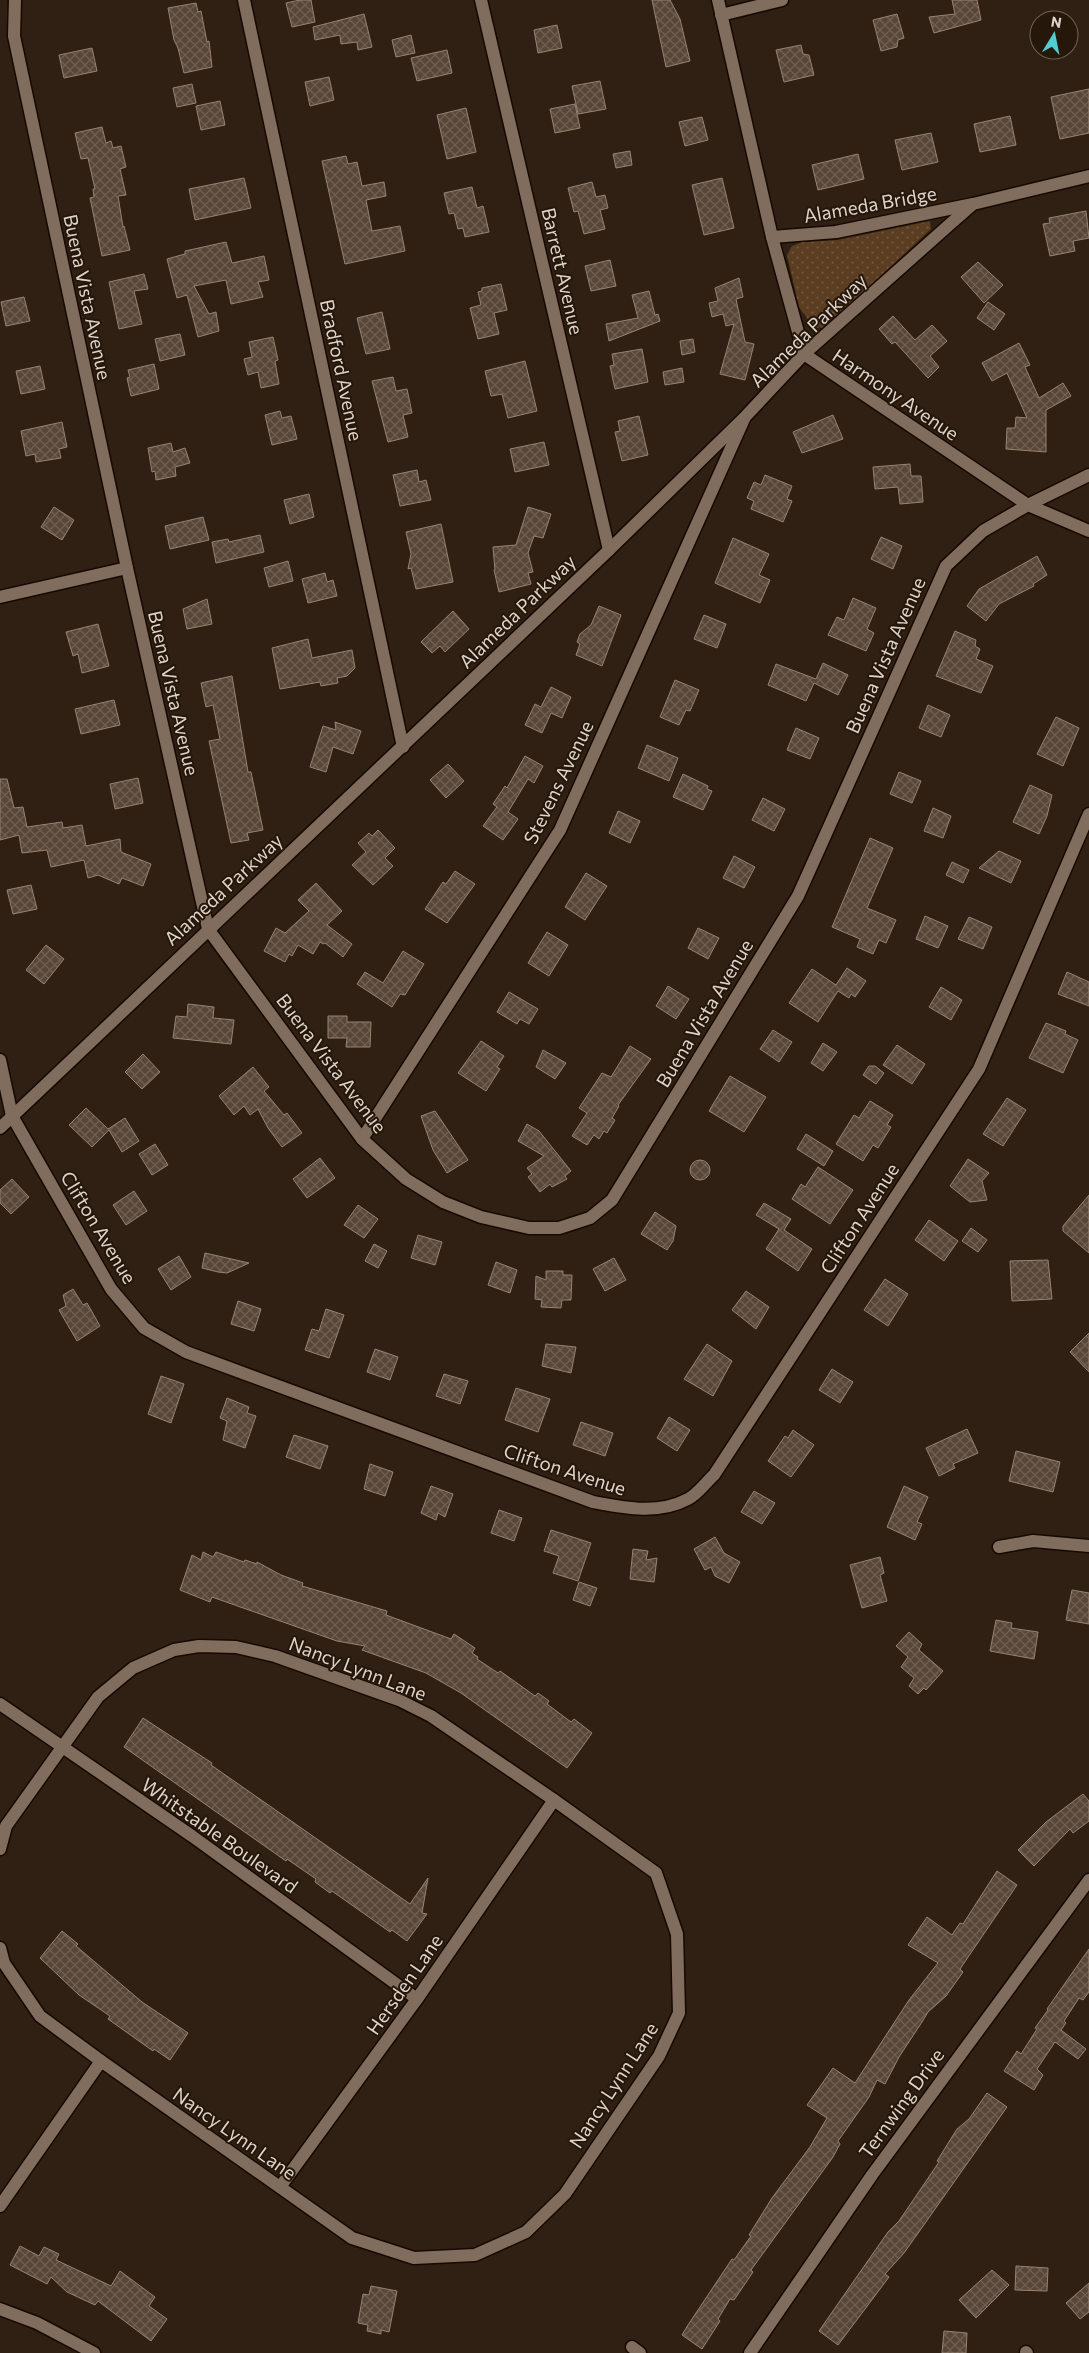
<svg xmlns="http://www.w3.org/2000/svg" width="1089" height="2353" font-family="Commissioner,sans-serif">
<defs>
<pattern id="green-dots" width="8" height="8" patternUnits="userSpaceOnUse" patternTransform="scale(1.25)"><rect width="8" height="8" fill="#5b3d22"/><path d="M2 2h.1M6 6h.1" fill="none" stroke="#725841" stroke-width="1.8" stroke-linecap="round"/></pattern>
<pattern id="building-cross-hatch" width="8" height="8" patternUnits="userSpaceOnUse" patternTransform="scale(1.25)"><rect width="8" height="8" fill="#584638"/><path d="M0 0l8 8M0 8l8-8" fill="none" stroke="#706053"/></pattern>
</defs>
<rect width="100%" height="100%" fill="#2f2013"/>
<polygon fill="url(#green-dots)" points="930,221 931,229 824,329 819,327 815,329 799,307 787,255 792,246 802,242 838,240"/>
<g fill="url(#building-cross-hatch)" stroke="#968373">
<polygon points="300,0 311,0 315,22 292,27 286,3"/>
<polygon points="652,0 670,0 680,19 690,61 666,67"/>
<polygon points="952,0 977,0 981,20 934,33 929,17 955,14"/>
<polygon points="196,3 198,12 201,11 207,42 209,41 212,67 184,73 178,48 174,40 168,8"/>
<polygon points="364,14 372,47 358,50 357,42 341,44 340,35 315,40 313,27"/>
<polygon points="897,14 904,38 898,40 897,47 881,51 873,20"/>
<polygon points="557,25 562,48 538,53 534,30"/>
<polygon points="411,35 415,53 396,57 392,40"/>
<polygon points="801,45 803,54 809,55 814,75 784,82 776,50"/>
<polygon points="92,48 97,71 64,78 59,55"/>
<polygon points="447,50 452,73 417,81 411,58"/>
<polygon points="329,77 334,100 310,106 305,82"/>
<polygon points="600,81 606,109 578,114 572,86"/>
<polygon points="192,84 196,103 177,107 173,88"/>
<polygon points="1089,89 1089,133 1060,139 1051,97"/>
<polygon points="220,101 225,125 201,130 196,106"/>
<polygon points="575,104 580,128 555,133 550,109"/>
<polygon points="466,108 476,152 447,159 437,115"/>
<polygon points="1010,116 1016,145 980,152 974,124"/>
<polygon points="702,117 708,140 685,146 679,122"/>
<polygon points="102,127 106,143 111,141 113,148 121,146 126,167 120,169 126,195 118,196 123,227 124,226 130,250 102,256 90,198 94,197 93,189 95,189 88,158 81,159 75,133"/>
<polygon points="931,133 938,162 902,170 895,140"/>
<polygon points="630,151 632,165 616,168 613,154"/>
<polygon points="858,154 864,179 818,190 812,165"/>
<polygon points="346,156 348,164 357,162 362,186 384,182 386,196 366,200 372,231 400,226 405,251 345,264 322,161"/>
<polygon points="244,178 251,208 195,220 189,189"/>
<polygon points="722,178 734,228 704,235 692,185"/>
<polygon points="592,182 596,197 605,195 608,208 600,210 605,229 584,234 578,211 574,212 568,188"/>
<polygon points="472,187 477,208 483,206 489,232 465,237 463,228 458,229 454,213 449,214 444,193"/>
<polygon points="1086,211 1089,238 1073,241 1075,251 1050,256 1043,224 1050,223 1049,218"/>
<polygon points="226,242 232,263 264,256 269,280 258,282 263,297 231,304 226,280 194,286 209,314 216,312 219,331 198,337 187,295 177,298 167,259 185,254 185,251"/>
<polygon points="610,260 616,286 591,291 585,266"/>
<polygon points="978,262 1003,285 984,303 961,277"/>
<polygon points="144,274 148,289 134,291 142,324 119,329 109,282"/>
<polygon points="739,278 743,297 736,299 745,342 754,344 745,380 720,374 734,324 726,326 723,314 712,317 709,303 718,301 715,288"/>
<polygon points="501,284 507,310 494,313 499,334 478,339 470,308 481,305 478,292 482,291 482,288"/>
<polygon points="649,291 655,315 658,314 660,321 609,341 606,324 638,318 632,295"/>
<polygon points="24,297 30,321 6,326 1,302"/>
<polygon points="988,302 1005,314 994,330 977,318"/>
<polygon points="382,312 390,349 366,354 357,318"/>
<polygon points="893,316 915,340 932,325 947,341 930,356 939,367 928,378 895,342 892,344 879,329"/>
<polygon points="180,334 185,355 160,361 155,339"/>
<polygon points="273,337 278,360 275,361 279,384 261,388 258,372 248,375 244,359 252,357 249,342"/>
<polygon points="693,339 695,352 682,355 680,341"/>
<polygon points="1019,343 1030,365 1025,367 1039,398 1063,383 1071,396 1046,410 1046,452 1006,449 1007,428 1015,428 1016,417 1027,418 1007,373 992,381 982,363"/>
<polygon points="642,349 648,382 615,389 610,366 614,365 612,354"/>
<polygon points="525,361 537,411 508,418 502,394 491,396 485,371"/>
<polygon points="154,364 159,389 131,396 127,378 130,377 128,370"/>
<polygon points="40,366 45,389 21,394 16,371"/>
<polygon points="682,368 684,382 665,385 663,372"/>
<polygon points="393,377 396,391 407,389 412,413 403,415 408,437 388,442 372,381"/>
<polygon points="280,411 282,418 291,416 297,439 272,445 265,415"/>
<polygon points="833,415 843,439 802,453 793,432"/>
<polygon points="639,416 648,455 622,461 615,432 620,431 618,421"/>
<polygon points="62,422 67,447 59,449 61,458 36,462 35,454 26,456 21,431"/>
<polygon points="544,442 549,465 515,472 510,449"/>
<polygon points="171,443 173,452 185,448 190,463 175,467 176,476 156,480 155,471 152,472 148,448"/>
<polygon points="910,464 911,476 921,476 923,502 900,504 898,487 875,489 873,467"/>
<polygon points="417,470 419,482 426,480 431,500 400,506 393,475"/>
<polygon points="765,475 792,486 787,499 792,501 783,522 751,509 754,501 747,498 754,482 761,485"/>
<polygon points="309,494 314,517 290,524 284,500"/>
<polygon points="54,507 74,520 62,540 41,527"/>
<polygon points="528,507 551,514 543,538 534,536 528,553 533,572 528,573 531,584 499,592 494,570 495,570 493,547 516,545"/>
<polygon points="203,517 209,540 170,549 165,526"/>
<polygon points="441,524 453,582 416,589 411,568 408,569 411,554 406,532"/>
<polygon points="260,535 264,552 216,563 212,542 228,539 229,542"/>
<polygon points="881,537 902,546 893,569 871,559"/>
<polygon points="733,538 769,554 759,575 770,580 760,603 715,583"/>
<polygon points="1037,556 1047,575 1033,584 1034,586 999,604 986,621 967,606 979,589"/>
<polygon points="288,561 293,581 269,587 264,568"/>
<polygon points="325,573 327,582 333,580 337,596 308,603 302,579"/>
<polygon points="853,598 876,608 867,629 874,633 866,651 828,635 837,617 844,620"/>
<polygon points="207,599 212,624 187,629 183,609"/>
<polygon points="599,606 621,615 602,666 576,655 580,644 577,642 580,634 591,625"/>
<polygon points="453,611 469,629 445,652 440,646 432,653 421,642"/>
<polygon points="704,615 726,624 717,648 694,639"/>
<polygon points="98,624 109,666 82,673 78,654 73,656 66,632"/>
<polygon points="955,631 976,640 975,646 980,649 976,659 993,666 981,693 936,676"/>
<polygon points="308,639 312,658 352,650 355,668 347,676 337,678 338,683 321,686 320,682 280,689 272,648"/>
<polygon points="823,663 848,675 838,695 814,683 806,701 768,685 776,664 816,679"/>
<polygon points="232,676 248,772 251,772 263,830 247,833 249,840 231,843 209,741 220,739 213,705 206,707 201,683"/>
<polygon points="675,680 699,690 690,711 686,710 679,725 660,717"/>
<polygon points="551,687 571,697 562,718 551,713 542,733 525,725 535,704 541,707"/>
<polygon points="114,700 120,725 81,734 75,709"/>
<polygon points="928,705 950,715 941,737 919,728"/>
<polygon points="1056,717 1079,728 1063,766 1037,754"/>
<polygon points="335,722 361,731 353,754 333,747 326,772 310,767 323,726 336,730"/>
<polygon points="796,728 819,738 810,759 787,750"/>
<polygon points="647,745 678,758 669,781 638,768"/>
<polygon points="525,756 543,766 534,783 528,779 508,812 518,819 503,840 483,826 497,807 493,804 505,786 507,788"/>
<polygon points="448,764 464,781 446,798 430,780"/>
<polygon points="899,772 921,781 912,803 890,794"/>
<polygon points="683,774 708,786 707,789 712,791 703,810 673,797"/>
<polygon points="138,778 143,803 115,809 110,784"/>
<polygon points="0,779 7,779 14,808 23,807 27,827 62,822 63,828 82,825 86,846 120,839 121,852 151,864 143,886 122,878 119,884 98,875 88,878 84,860 51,867 47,850 22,853 19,835 0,840"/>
<polygon points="1030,785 1052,795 1047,816 1039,834 1013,822"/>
<polygon points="763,798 785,809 774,831 752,820"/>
<polygon points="933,808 951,816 943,838 924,831"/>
<polygon points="618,811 640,821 630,843 609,833"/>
<polygon points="378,830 395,848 385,858 393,866 373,885 352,865 366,852 358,843 369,833 372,836"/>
<polygon points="870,838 893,848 867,908 896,920 886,943 879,940 873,954 857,947 860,939 832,927"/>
<polygon points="999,851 1021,861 1011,883 979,868"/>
<polygon points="734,856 755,867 744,888 723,878"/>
<polygon points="952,862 969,870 963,883 946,875"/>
<polygon points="455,871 475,884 447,923 425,909 443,882 446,884"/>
<polygon points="586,873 607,886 585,920 565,907"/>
<polygon points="316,883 342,911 327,925 352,944 343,957 325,943 323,944 320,942 313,954 298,945 292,956 289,954 285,962 264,951 276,928 285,933 309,911 298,900"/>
<polygon points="31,885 37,909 13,914 7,890"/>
<polygon points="925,916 948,926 938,948 916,939"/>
<polygon points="969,917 992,927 983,949 958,939"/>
<polygon points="698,928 719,938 708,959 688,948"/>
<polygon points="547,932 568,945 549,976 528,963"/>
<polygon points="46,945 64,959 44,984 26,970"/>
<polygon points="403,951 424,964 405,995 400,994 392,1007 357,984 365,972 383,983"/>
<polygon points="847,968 866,981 855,997 851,994 849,998 838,991 818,1022 789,1003 812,969 836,985"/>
<polygon points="1067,972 1089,982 1089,1006 1058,994"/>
<polygon points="668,986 689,999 676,1019 656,1006"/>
<polygon points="941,987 962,1000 951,1020 929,1007"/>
<polygon points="509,992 538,1009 529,1024 520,1019 517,1024 497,1012"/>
<polygon points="188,1004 214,1007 213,1018 234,1020 231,1044 173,1038 176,1016 187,1017"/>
<polygon points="328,1016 347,1016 347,1022 371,1022 370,1047 346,1047 347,1038 328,1038"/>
<polygon points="1046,1023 1066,1031 1065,1034 1078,1040 1063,1073 1029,1058"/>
<polygon points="773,1030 792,1042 779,1062 760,1049"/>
<polygon points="481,1041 504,1056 497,1067 500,1069 486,1091 458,1073"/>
<polygon points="823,1043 837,1052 823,1071 811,1063"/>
<polygon points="897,1045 925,1064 912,1084 883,1065"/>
<polygon points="630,1046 651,1059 618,1105 619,1106 612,1118 615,1120 607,1133 604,1131 599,1139 594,1135 587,1145 572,1136 587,1113 579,1108 602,1073 611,1077"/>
<polygon points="543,1050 566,1063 555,1079 536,1067"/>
<polygon points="143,1054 160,1072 142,1089 125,1072"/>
<polygon points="869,1066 875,1066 884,1073 876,1084 863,1075"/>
<polygon points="253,1067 269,1087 264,1091 284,1115 287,1113 302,1133 282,1147 268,1128 258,1109 250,1115 244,1106 234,1115 219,1096"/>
<polygon points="730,1076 766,1097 744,1132 709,1111"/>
<polygon points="1007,1098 1026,1110 1003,1146 983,1134"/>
<polygon points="870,1101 893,1115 887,1125 891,1127 878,1148 873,1145 863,1161 836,1144 854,1115 859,1118"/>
<polygon points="86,1108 108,1129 125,1118 139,1141 122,1152 109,1130 92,1147 69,1125"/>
<polygon points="435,1111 468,1160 447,1173 433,1150 421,1116"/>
<polygon points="527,1124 539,1131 571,1171 565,1176 567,1179 552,1187 550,1184 540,1192 528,1177 532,1174 527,1168 544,1156 518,1141"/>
<polygon points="806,1134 833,1151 824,1166 797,1149"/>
<polygon points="155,1144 168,1165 152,1175 139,1154"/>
<polygon points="320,1158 335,1178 307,1198 293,1179"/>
<polygon points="968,1159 989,1173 982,1181 987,1200 970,1202 950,1186"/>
<circle cx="700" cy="1170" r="10"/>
<polygon points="818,1167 853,1190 830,1224 792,1199 801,1184 805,1187"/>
<polygon points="12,1179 29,1197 11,1214 0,1203 0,1190"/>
<polygon points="134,1191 147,1211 126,1225 113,1205"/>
<polygon points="1089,1195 1089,1253 1063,1231 1063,1226"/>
<polygon points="764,1203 791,1219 784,1230 812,1249 798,1271 766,1249 779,1229 756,1215"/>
<polygon points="358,1205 378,1219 364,1238 344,1225"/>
<polygon points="655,1212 676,1226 673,1241 667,1250 641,1234"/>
<polygon points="929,1220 958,1241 944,1261 915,1240"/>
<polygon points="971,1228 987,1240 978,1252 962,1241"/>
<polygon points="418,1235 442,1242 435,1265 411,1258"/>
<polygon points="374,1244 387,1251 378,1268 365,1261"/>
<polygon points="205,1253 249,1263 227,1273 218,1272 202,1268"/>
<polygon points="179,1256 191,1277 171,1290 158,1269"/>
<polygon points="614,1258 626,1280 605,1291 593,1269"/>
<polygon points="1048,1260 1052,1299 1012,1301 1010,1261"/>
<polygon points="496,1262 517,1270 510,1293 488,1285"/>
<polygon points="546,1271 563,1271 563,1275 572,1275 571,1300 562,1300 561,1308 541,1307 542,1300 535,1299 536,1276 546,1280"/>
<polygon points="885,1279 908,1294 888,1326 864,1310"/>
<polygon points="73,1289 83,1305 87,1303 100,1326 77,1341 59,1310 66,1306 63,1295"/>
<polygon points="746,1291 769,1307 756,1329 732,1310"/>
<polygon points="238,1301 261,1309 254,1331 231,1324"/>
<polygon points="326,1309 344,1315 329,1358 305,1350 312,1329 319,1331"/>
<polygon points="1089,1333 1089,1372 1070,1352"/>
<polygon points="546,1344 576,1347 571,1373 542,1366"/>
<polygon points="707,1344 732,1361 713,1396 684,1379"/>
<polygon points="375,1349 398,1357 390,1380 367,1372"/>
<polygon points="832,1369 853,1382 840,1403 819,1390"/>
<polygon points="444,1374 468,1381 460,1404 436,1396"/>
<polygon points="161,1376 184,1384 171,1423 148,1414"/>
<polygon points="516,1388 550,1399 538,1432 505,1420"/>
<polygon points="227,1398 249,1407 247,1413 256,1416 245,1448 223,1440 227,1421 220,1418"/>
<polygon points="669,1417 690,1430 677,1451 657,1438"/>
<polygon points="581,1422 613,1433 605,1456 573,1445"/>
<polygon points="967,1429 978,1453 953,1464 955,1468 939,1476 926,1448"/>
<polygon points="793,1430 814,1445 791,1477 768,1461 785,1436 788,1438"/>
<polygon points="294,1435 328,1446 320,1469 286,1457"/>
<polygon points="1016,1451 1060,1462 1053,1492 1009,1481"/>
<polygon points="370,1464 393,1472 385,1496 364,1489"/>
<polygon points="431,1486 453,1494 445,1517 438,1513 436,1520 421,1513"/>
<polygon points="904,1486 928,1497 917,1522 922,1524 915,1540 887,1527"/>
<polygon points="754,1491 775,1503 762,1524 741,1512"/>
<polygon points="499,1510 522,1518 514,1541 491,1533"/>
<polygon points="551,1530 591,1543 578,1581 553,1573 559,1556 544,1551"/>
<polygon points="715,1537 724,1553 740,1562 729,1583 715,1576 711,1567 705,1570 694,1549"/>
<polygon points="633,1549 648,1551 646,1560 657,1558 654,1582 630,1579"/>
<polygon points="203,1552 213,1557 216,1552 244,1562 245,1560 257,1564 257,1562 281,1575 303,1583 302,1586 387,1611 386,1615 451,1639 454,1634 475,1648 472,1653 478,1657 477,1659 498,1673 500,1671 535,1696 538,1693 549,1701 547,1704 571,1722 574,1719 592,1733 567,1768 461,1693 426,1673 362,1650 365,1646 337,1641 212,1597 210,1602 180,1590 192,1555 201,1560"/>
<polygon points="880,1557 884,1573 880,1575 887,1601 862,1608 850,1565"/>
<polygon points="579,1582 597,1588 590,1606 573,1600"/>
<polygon points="1072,1590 1089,1593 1089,1624 1066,1620"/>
<polygon points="996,1620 1012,1623 1011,1628 1038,1632 1034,1659 990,1651"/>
<polygon points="909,1632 922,1644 919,1650 943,1671 926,1690 924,1688 918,1694 909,1686 914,1678 901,1667 908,1657 896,1646"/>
<polygon points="143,1718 212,1763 211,1765 410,1904 428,1878 422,1913 427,1914 407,1941 392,1930 390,1932 332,1891 330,1893 315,1882 316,1879 287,1859 286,1861 124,1747"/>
<polygon points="1083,1794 1089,1801 1089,1821 1073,1833 1070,1829 1034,1866 1018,1850 1046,1822"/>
<polygon points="997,1871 1017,1885 960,1969 963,1972 946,1996 928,2012 922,2022 899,2057 885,2084 877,2080 869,2097 838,2141 840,2144 833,2157 751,2270 753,2272 734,2300 730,2299 718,2319 720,2321 702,2349 682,2335 688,2325 732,2259 734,2260 751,2236 749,2235 772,2198 810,2147 827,2118 807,2105 833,2068 855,2083 909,2000 938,1963 908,1945 927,1917 952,1935 960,1923 963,1924"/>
<polygon points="62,1931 78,1944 76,1946 142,2002 188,2033 170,2060 154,2049 153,2051 108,2019 110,2016 79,1995 40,1958"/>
<polygon points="1089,1949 1089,1992 1083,2000 1079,1998 1064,2021 1066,2023 1061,2030 1086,2049 1078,2059 1055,2042 1037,2069 1043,2075 1034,2090 1004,2071 1017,2051 1021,2054 1037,2029 1035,2028 1048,2010 1047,2009"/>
<polygon points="987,2093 1007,2107 904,2253 885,2274 889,2277 838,2345 819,2331 888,2232 899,2221 939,2162 937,2161 957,2129 969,2119"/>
<polygon points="20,2246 39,2256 44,2247 59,2254 56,2260 111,2286 120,2271 155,2297 149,2306 167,2319 151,2341 98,2301 95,2305 67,2292 51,2277 47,2284 10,2265"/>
<polygon points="1016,2266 1048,2268 1047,2291 1015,2290"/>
<polygon points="992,2270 1009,2285 976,2318 959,2300"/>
<polygon points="1089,2283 1089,2312 1080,2319 1066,2303"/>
<polygon points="371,2286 397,2291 389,2332 381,2330 381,2334 367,2331 368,2325 358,2323 363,2294 369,2295"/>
<polygon points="944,2331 967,2333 966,2353 942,2353"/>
</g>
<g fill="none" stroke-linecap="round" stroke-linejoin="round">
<g stroke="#170901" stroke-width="15">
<g id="street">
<polyline points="15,0 14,36 127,568 208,929 362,1139 406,1179 443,1202 481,1217 529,1228 559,1228 590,1218 612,1200 798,896 946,566 983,531 1028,505 1089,475"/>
<polyline points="244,0 403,747"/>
<polyline points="481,0 609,550"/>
<polyline points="718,0 772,237 804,354 1028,505 1089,531"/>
<polyline points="721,15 782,0"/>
<polyline points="772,237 836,232 973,204"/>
<polyline points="0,597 127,568"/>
<path d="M 0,1060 L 12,1116 L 111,1289 L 144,1328 L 186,1352 L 593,1502 C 625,1508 658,1515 688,1499 C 698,1494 706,1482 714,1475 L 979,1069 L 1089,814"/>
<polyline points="362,1139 560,830 744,419"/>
<polyline points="999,1547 1033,1541 1089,1546"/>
<polyline points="0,1704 192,1836 417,1999"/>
<polyline points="0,1849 6,1826 98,1697 133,1668 174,1650 199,1646 236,1647 275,1656 399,1700 431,1716 554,1800 656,1873 677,1934 679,2013 659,2056 565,2194 526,2232 475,2255 414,2258 352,2238 101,2061 40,2016 4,1963 0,1948"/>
<polyline points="280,2187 417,1999 554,1800"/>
<polyline points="0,2206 101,2061"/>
<polyline points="0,2309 37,2323 94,2353"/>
<polyline points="632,2347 640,2353"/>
<polyline points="1026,2352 1027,2353"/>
<polyline points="750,2353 872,2175 1089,1880"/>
</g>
</g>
<g stroke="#170901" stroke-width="15">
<polyline id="secondary" points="0,1128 609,550 744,418 804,354 949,225 973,204 1089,176"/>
</g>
<use href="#street" stroke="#806d5e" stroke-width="12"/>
<use href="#secondary" stroke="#806d5e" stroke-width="12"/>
</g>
<g text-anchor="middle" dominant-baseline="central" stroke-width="4" stroke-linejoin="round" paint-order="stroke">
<g font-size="19" fill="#ded4cb" stroke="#251709">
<text transform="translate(870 204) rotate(-10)">Alameda Bridge</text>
<text transform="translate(563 271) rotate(77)">Barrett Avenue</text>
<text transform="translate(88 297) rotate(78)">Buena Vista Avenue</text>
<text transform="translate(808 330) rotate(-44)">Alameda Parkway</text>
<text transform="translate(342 370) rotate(78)">Bradford Avenue</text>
<text transform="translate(896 394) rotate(34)">Harmony Avenue</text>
<text transform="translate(517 611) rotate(-44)">Alameda Parkway</text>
<text transform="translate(885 655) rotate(-66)">Buena Vista Avenue</text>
<text transform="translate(174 693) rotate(77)">Buena Vista Avenue</text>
<text transform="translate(558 782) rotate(-64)">Stevens Avenue</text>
<text transform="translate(223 889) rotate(-43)">Alameda Parkway</text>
<text transform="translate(704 1013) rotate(-59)">Buena Vista Avenue</text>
<text transform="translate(332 1063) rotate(53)">Buena Vista Avenue</text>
<text transform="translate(859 1218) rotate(-57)">Clifton Avenue</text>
<text transform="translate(99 1227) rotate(59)">Clifton Avenue</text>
<text transform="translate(565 1469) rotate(18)">Clifton Avenue</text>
<text transform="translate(358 1668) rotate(21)">Nancy Lynn Lane</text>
<text transform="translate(220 1835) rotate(35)">Whitstable Boulevard</text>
<text transform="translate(404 1984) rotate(-55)">Hersden Lane</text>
<text transform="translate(613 2085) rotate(-57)">Nancy Lynn Lane</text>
<text transform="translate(901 2103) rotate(-54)">Ternwing Drive</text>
<text transform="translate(235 2133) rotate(35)">Nancy Lynn Lane</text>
</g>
</g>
<g transform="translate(1054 35) rotate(10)"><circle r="24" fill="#251709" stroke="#6f6357"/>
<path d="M0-4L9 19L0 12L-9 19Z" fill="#51ccd1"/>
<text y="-8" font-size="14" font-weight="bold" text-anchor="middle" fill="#ded4cb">N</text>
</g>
</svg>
